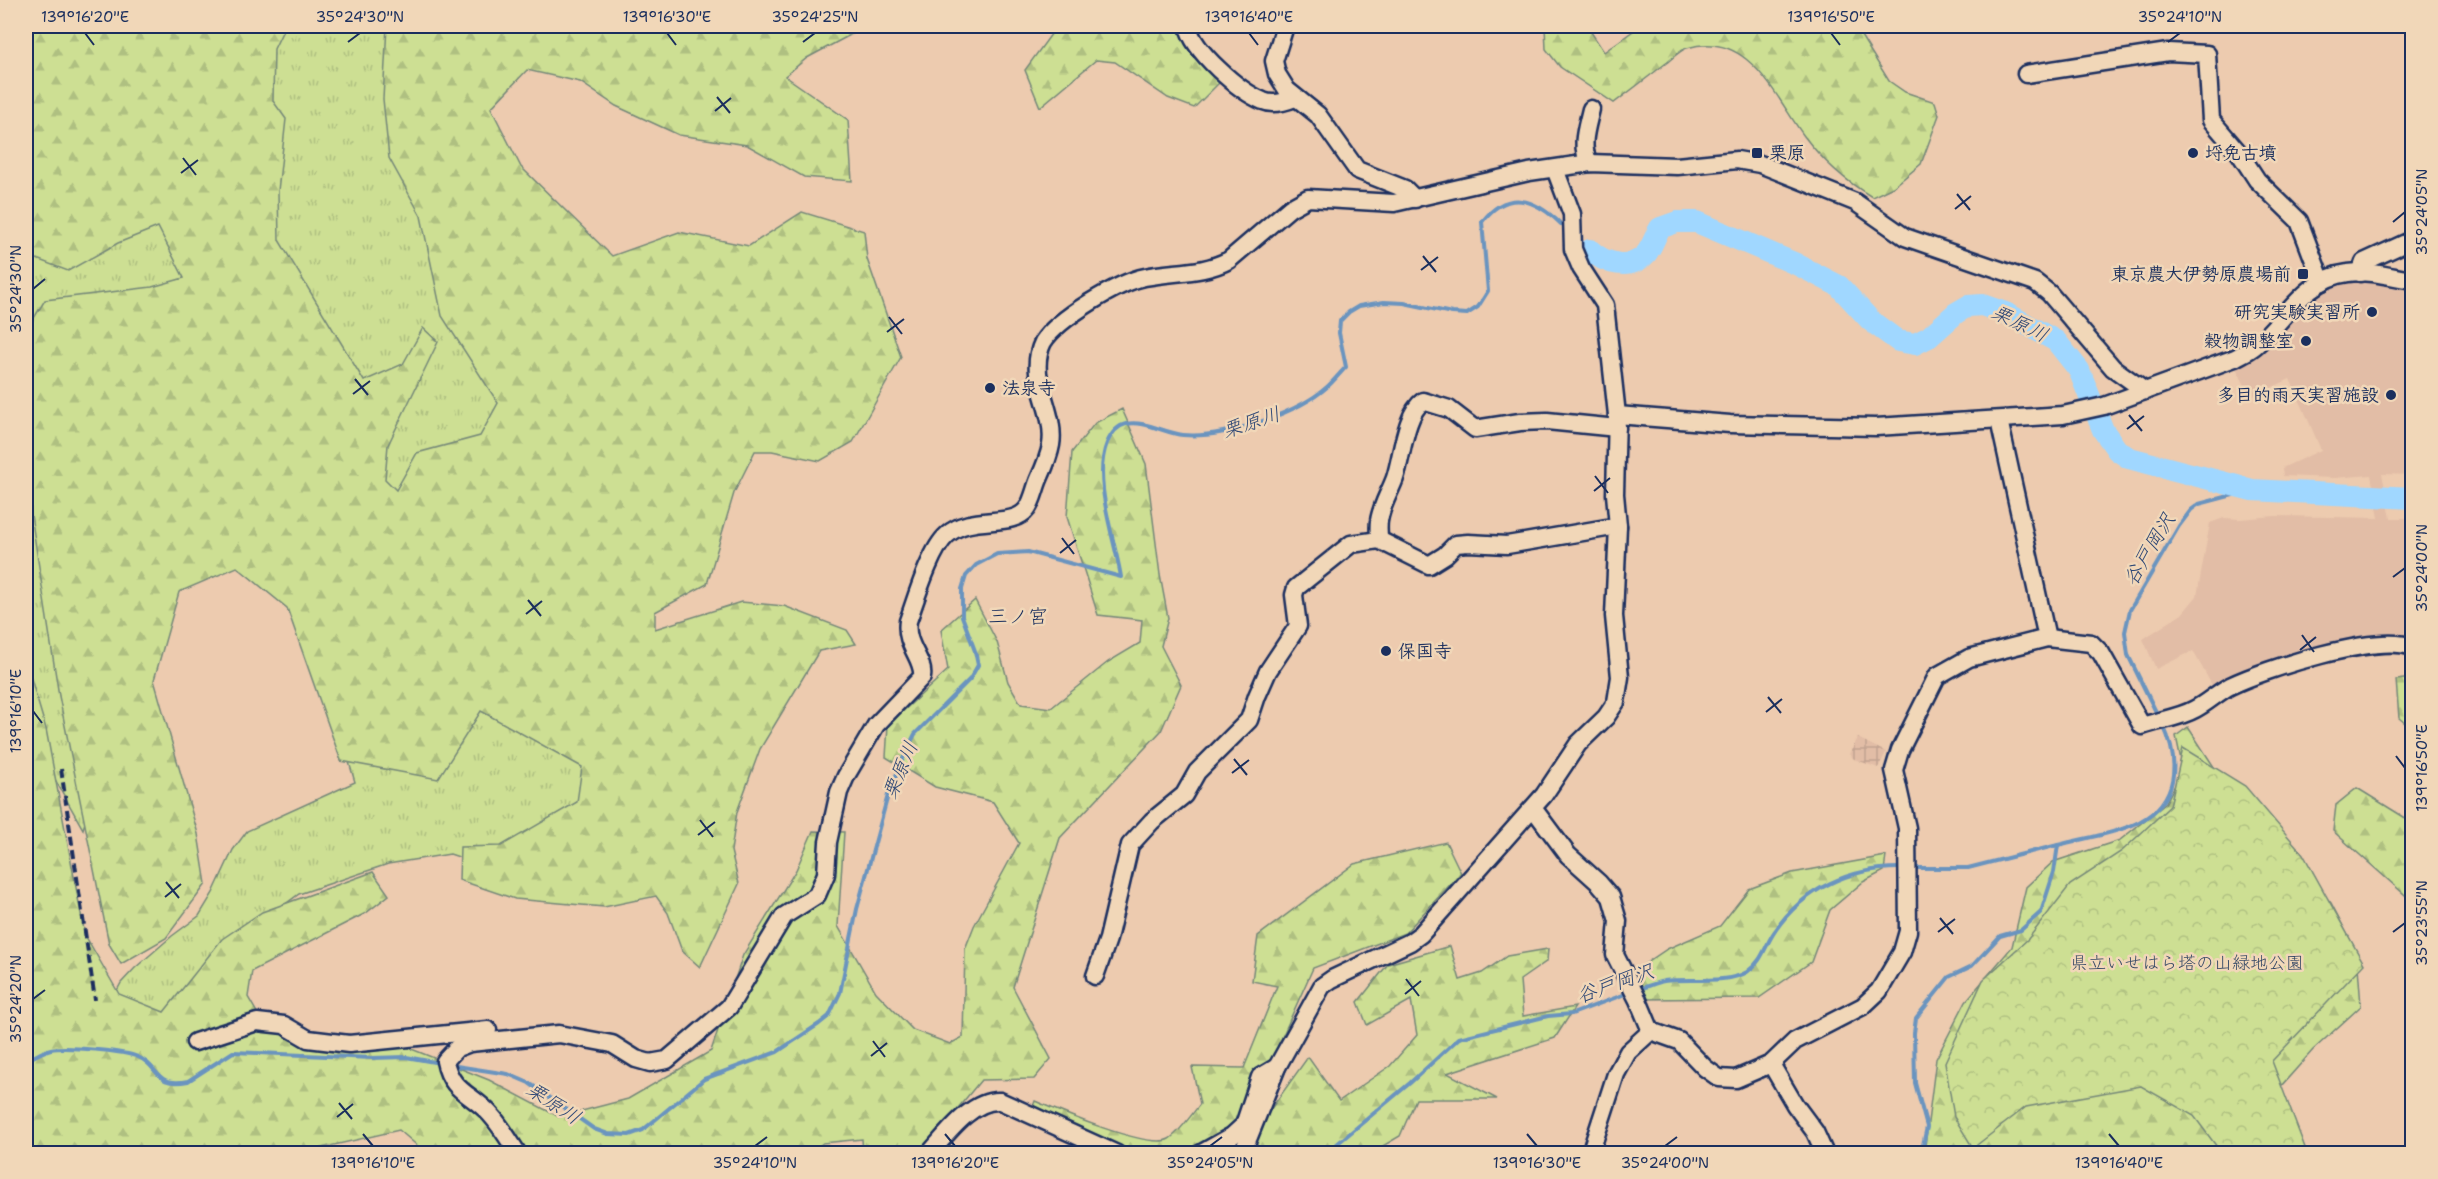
<svg xmlns="http://www.w3.org/2000/svg" width="2438" height="1179" font-family="'Shantell Sans','Klee One',sans-serif">
<defs>
<pattern id="industrial-grid" width="8" height="8" patternUnits="userSpaceOnUse" patternTransform="scale(1.5)"><rect width="8" height="8" fill="#e2bda6"/><path d="M0 4h8M4 0v8" fill="none" stroke="#c1a391"/></pattern>
<pattern id="grass-tufts" width="24" height="20" patternUnits="userSpaceOnUse" patternTransform="scale(1.5)"><rect width="24" height="20" fill="#cddf93"/><path d="M3 7l-1-3M5 7V3M7 7l1-3M15 17l-1-3M17 17v-4M19 17l1-3" fill="none" stroke="#afc081"/></pattern>
<pattern id="forest-firs" width="22" height="20" patternUnits="userSpaceOnUse" patternTransform="scale(1.5)"><rect width="22" height="20" fill="#cddf93"/><path d="M5 1l3.5 6h-7zM16 11l3.5 6h-7z" fill="#afc081"/></pattern>
<pattern id="park-crowns" width="20" height="18" patternUnits="userSpaceOnUse" patternTransform="scale(1.5)"><rect width="20" height="18" fill="#cddf93"/><path d="M2 6a3 3 0 1 1 6 0M12 15a3 3 0 1 1 6 0" fill="none" stroke="#afc081"/></pattern>
</defs>
<rect width="100%" height="100%" fill="#edcbaf"/>
<filter id="ink" filterUnits="userSpaceOnUse"><feTurbulence type="fractalNoise" baseFrequency=".0167" numOctaves="2"/><feDisplacementMap in="SourceGraphic" scale="12" xChannelSelector="R" yChannelSelector="G"/><feConvolveMatrix kernelMatrix="1 2 1 2 8 2 1 2 1" color-interpolation-filters="sRGB"/></filter>
<g filter="url(#ink)">
<polygon fill="#e2bda6" points="2356,280 2412,287 2412,475 2382,474 2391,518 2412,518 2412,642 2213,687 2193,651 2156,669 2143,639 2182,614 2197,596 2210,523 2224,518 2240,519 2275,516 2379,518 2371,475 2334,478 2283,476 2282,468 2321,450 2303,408 2290,379 2251,397 2234,364 2248,363 2266,350 2284,333 2283,326 2304,303 2334,283"/>
<polygon fill="url(#industrial-grid)" points="1858,738 1886,752 1878,768 1854,759 1849,754"/>
<polygon fill="url(#grass-tufts)" stroke="#748778" stroke-width="1.5" points="26,26 428,26 473,304 626,773 492,868 450,854 388,864 299,894 245,934 167,1019 113,998 121,983 135,968 172,936 199,916 213,893 233,850 247,831 355,782 302,605 239,556 166,564 83,829 26,728"/>
<g fill="url(#forest-firs)" stroke="#748778" stroke-width="1.5">
<polygon points="26,26 285,26 274,49 273,101 286,119 278,191 279,240 364,381 403,364 423,328 438,342 388,445 385,479 396,490 417,453 480,436 498,403 442,316 421,216 389,158 383,99 387,26 867,26 807,58 785,76 848,120 852,181 804,177 747,145 679,135 616,106 580,82 527,70 491,108 521,167 612,256 679,232 749,246 802,212 864,231 867,259 901,357 853,442 820,461 772,451 755,451 734,493 707,584 655,612 655,629 741,602 784,606 847,630 856,644 819,651 760,749 737,812 731,851 739,884 700,967 682,951 668,913 656,896 604,907 515,899 459,880 460,847 501,846 577,802 582,767 481,711 438,779 341,761 287,608 237,567 179,592 154,680 198,834 206,884 166,938 121,964 109,944 59,696 31,515 26,439 26,331 45,300 152,287 184,278 158,227 118,243 68,271 26,255"/>
<polygon points="1057,26 1176,26 1220,82 1194,108 1168,98 1115,62 1096,60 1040,107 1025,70"/>
<path d="M 1545,26 L 1590,26 L 1591,32 L 1604,52 L 1640,26 L 1855,26 L 1889,81 L 1905,92 L 1935,102 L 1939,115 L 1921,164 L 1893,187 L 1872,197 C 1847,182 1822,160 1804,136 C 1775,97 1749,29 1687,48 C 1680,50 1672,59 1665,64 C 1648,77 1631,90 1614,103 L 1560,67 L 1546,49 Z"/>
<polygon points="1122,409 1146,464 1160,575 1168,618 1161,646 1181,685 1161,731 1060,838 1013,987 1051,1059 1034,1079 981,1080 921,1153 863,1153 862,1139 823,1143 809,1153 427,1154 399,1130 321,1148 321,1153 26,1154 26,662 46,729 85,935 119,994 164,1012 222,939 262,912 373,872 389,895 366,913 252,971 248,997 267,1030 409,1048 489,1080 559,1117 628,1099 711,1051 743,955 796,870 813,831 844,832 838,926 876,992 913,1030 950,1044 963,1037 965,949 974,926 1019,843 993,802 935,787 886,757 888,725 948,670 941,630 975,600 997,642 1008,682 1021,704 1051,708 1108,662 1140,643 1142,620 1098,615 1067,517 1072,452 1095,423"/>
<polygon points="2412,678 2412,729 2399,718 2396,680"/>
<polygon points="2188,727 2216,770 2331,903 2357,953 2361,1006 2313,1050 2241,1131 2233,1153 1924,1154 1936,1059 1966,1001 2012,947 2026,887 2053,862 2120,840 2165,804 2183,770 2176,736"/>
<polygon points="2357,788 2412,822 2412,901 2333,831 2336,805"/>
<path d="M 1446,842 L 1461,873 L 1405,933 L 1313,968 L 1233,1147 L 1248,1141 L 1308,1057 L 1339,1101 L 1390,1066 L 1417,1035 L 1411,1000 L 1367,1025 L 1358,1002 L 1388,964 L 1450,946 L 1460,980 L 1482,973 L 1507,956 L 1548,949 L 1547,961 L 1520,980 L 1523,1016 L 1575,1007 L 1555,1038 L 1447,1073 L 1497,1099 L 1416,1099 L 1400,1136 L 1371,1153 L 1082,1153 L 1108,1146 L 1032,1109 L 1035,1101 C 1058,1111 1149,1150 1169,1139 C 1178,1134 1193,1113 1200,1104 L 1192,1067 L 1244,1068 L 1277,986 L 1252,981 L 1258,936 L 1354,864 Z"/>
<polygon points="1886,856 1884,871 1863,882 1830,910 1811,962 1759,998 1644,999 1633,972 1667,949 1720,926 1749,889 1792,873"/>
</g>
<polygon fill="url(#park-crowns)" stroke="#748778" stroke-width="1.5" points="2183,748 2245,786 2303,854 2364,964 2272,1061 2307,1153 2218,1153 2220,1151 2194,1116 2141,1086 2026,1107 1973,1148 1954,1117 1945,1062 1983,980 2028,939 2070,885 2122,851 2170,806"/>
<g fill="none" stroke-linecap="round" stroke-linejoin="round">
<g stroke="#6b94bf" stroke-width="4">
<polyline points="2158,716 2128,655 2125,632 2130,610 2179,526 2191,510 2199,504 2252,490"/>
<polyline points="1912,868 1968,868 2058,845"/>
<path d="M 1638,989 C 1647,987 1655,983 1664,981 C 1687,978 1728,984 1747,972 C 1763,961 1765,945 1775,931 C 1803,889 1851,867 1902,868"/>
<path d="M 26,1060 C 34,1057 43,1051 51,1049 C 65,1046 125,1051 138,1057 C 160,1066 154,1088 188,1081 L 233,1052 L 372,1058 L 406,1057 L 440,1063"/>
<path d="M 450,1065 L 508,1074 L 529,1083 L 594,1129 L 608,1134 L 629,1135 L 643,1130 L 704,1079 L 777,1052 L 819,1024 L 829,1016 L 840,993 L 857,909 L 888,795 L 905,754 L 915,734 L 970,679 L 978,665 L 975,651 L 962,616 L 962,589 L 966,576 L 976,565 L 997,554 L 1028,552 L 1121,577 C 1115,539 1092,480 1107,443 C 1111,434 1117,426 1126,424 C 1145,420 1164,433 1183,435 C 1223,439 1298,413 1327,387 C 1334,381 1340,373 1346,367 L 1339,333 L 1340,321 L 1349,312 L 1359,306 L 1384,302 L 1404,303 L 1452,313 L 1467,314 L 1478,307 L 1488,291 L 1482,222 C 1508,188 1535,199 1561,224"/>
<polyline points="1325,1154 1410,1083 1459,1038 1548,1016 1572,1014 1628,993"/>
<path d="M 1921,1154 L 1927,1127 L 1915,1083 L 1914,1033 L 1916,1018 L 1949,977 L 1972,966 L 2000,936 L 2021,930 L 2041,912 L 2054,872 L 2058,845 C 2084,838 2115,834 2139,822 C 2179,801 2180,761 2163,725"/>
</g>
<path stroke="#a0d7ff" stroke-width="22" d="M 1590,250 C 1605,264 1630,271 1646,254 C 1652,247 1655,236 1660,228 L 1677,222 L 1697,222 L 1796,264 L 1839,286 L 1871,321 L 1898,341 L 1915,344 L 1929,337 L 1956,313 L 1968,306 L 1982,305 L 2008,314 L 2056,341 L 2079,370 L 2103,430 L 2117,450 L 2129,458 L 2252,490 L 2412,498"/>
<g stroke="#1b2f5e" stroke-width="21">
<g id="minor">
<path d="M 1188,26 C 1193,51 1239,91 1263,101 C 1272,105 1285,102 1295,98"/>
<polyline points="1285,26 1274,61 1277,74 1287,90 1318,115 1357,170 1405,189 1415,199"/>
<polyline points="2026,74 2168,52 2207,54 2211,120 2240,154 2257,180 2299,221 2322,282"/>
<path d="M 1590,163 C 1579,148 1587,127 1591,109"/>
<polyline points="2360,273 2364,262 2412,240"/>
<path d="M 1617,415 L 1730,424 L 1876,427 L 2063,415 L 2104,406 L 2235,358 C 2242,354 2249,351 2255,346 C 2285,321 2305,278 2348,273 C 2369,270 2392,277 2412,280"/>
<polyline points="1999,420 2047,638"/>
<path d="M 1379,540 C 1379,534 1378,527 1379,521 C 1381,506 1390,492 1395,478 C 1402,457 1405,414 1423,401 L 1449,409 L 1475,429 L 1520,422 L 1547,421 L 1617,428"/>
<path d="M 1533,808 L 1568,855 L 1599,883 L 1611,897 L 1618,921 L 1615,955 L 1638,1000 L 1651,1031 L 1679,1041 L 1705,1068 L 1719,1078 L 1736,1079 L 1771,1064 L 1795,1041 L 1863,1006 L 1879,991 L 1902,952 L 1908,931 L 1907,828 L 1894,770 L 1900,750 L 1937,676 L 1969,658 L 2047,638 L 2091,643 L 2101,653 L 2142,726 C 2159,720 2179,718 2195,709 C 2207,703 2217,693 2230,686 C 2265,669 2377,633 2412,647"/>
<polyline points="1095,976 1108,939 1130,845 1152,821 1184,795 1197,772 1249,720 1257,696 1268,671 1298,626 1294,595 1296,588 1351,544 1379,540 1429,565 1445,555 1456,544 1468,543 1507,545 1618,526"/>
<polyline points="195,1042 257,1022 284,1025 308,1039 349,1044 488,1030"/>
<polyline points="1771,1064 1795,1105 1815,1132 1825,1154"/>
<path d="M 518,1154 C 509,1140 501,1126 490,1114 C 471,1093 451,1092 445,1061 L 457,1048 L 470,1043 L 559,1034 L 612,1044 L 636,1059 L 650,1063 L 667,1060 L 729,1007 L 784,916 L 817,895 L 826,874 L 828,842 L 839,792 L 846,776 L 876,725 L 922,677 C 925,660 904,645 908,621 C 916,599 930,550 947,535 C 971,513 1012,529 1027,509 C 1033,501 1035,488 1039,479 C 1044,468 1049,457 1051,445 C 1055,421 1041,397 1038,373 C 1037,363 1038,352 1043,342 C 1057,319 1119,282 1145,277 C 1174,271 1203,274 1229,260 L 1290,208 L 1308,198 L 1394,203 L 1529,172 L 1590,163 L 1677,166 L 1737,160 L 1760,164 L 1855,202 L 1905,237 L 2035,282 L 2049,293 L 2113,368 L 2145,391"/>
<path d="M 929,1154 C 947,1134 972,1099 1000,1101 L 1117,1154"/>
<polyline points="1200,1154 1232,1136 1244,1125 1260,1077 1277,1067"/>
<polyline points="1242,1154 1277,1067 1322,986 1332,979 1410,942 1421,934 1544,795 1578,744 1606,717 1616,702 1620,677 1614,616 1618,526 1615,494 1617,415 1605,305 1581,268 1573,249 1572,214 1555,169"/>
<polyline points="1590,1154 1616,1074 1628,1052 1651,1031"/>
</g>
</g>
<use href="#minor" stroke="#f1d7b8" stroke-width="16"/>
<polyline stroke="#1b2f5e" stroke-width="4" stroke-dasharray="9 4.5" stroke-linecap="butt" points="61,769 95,1000"/>
</g>
</g>
<path fill="none" stroke="#1b2f5e" stroke-width="2" d="M 85,33 L 94,45M 667,33 L 676,45M 1249,33 L 1258,45M 1831,33 L 1840,45M 348,42 L 360,33M 803,42 L 815,33M 2168,42 L 2180,33M 717,97 L 730,113M 715,111 L 731,98M 183,158 L 196,175M 181,173 L 198,160M 1957,194 L 1970,210M 1955,209 L 1971,196M 2393,222 L 2405,212M 1423,256 L 1436,272M 1421,270 L 1438,257M 33,289 L 45,279M 889,317 L 902,334M 887,332 L 904,319M 355,379 L 368,395M 353,394 L 370,381M 2129,415 L 2142,431M 2127,429 L 2144,416M 1595,476 L 1608,493M 1594,491 L 1610,478M 1062,538 L 1074,554M 1060,553 L 1076,540M 2393,577 L 2405,568M 528,600 L 541,616M 526,614 L 542,601M 2302,635 L 2314,652M 2300,650 L 2316,637M 1768,697 L 1781,713M 33,711 L 42,723M 1766,712 L 1782,699M 2396,756 L 2405,768M 1234,759 L 1247,775M 1232,773 L 1249,760M 700,820 L 713,837M 698,835 L 715,822M 166,882 L 179,898M 165,897 L 181,884M 1940,918 L 1953,934M 1938,932 L 1955,919M 2393,932 L 2405,923M 1406,979 L 1419,996M 1405,994 L 1421,981M 33,999 L 45,990M 873,1041 L 885,1057M 871,1056 L 887,1043M 339,1103 L 352,1119M 337,1117 L 353,1104M 363,1134 L 373,1146M 945,1134 L 955,1146M 1527,1134 L 1537,1146M 2109,1134 L 2119,1146M 755,1146 L 767,1137M 1210,1146 L 1222,1137M 1665,1146 L 1677,1137"/>
<g fill="#1b2f5e" stroke="#f1d7b8" stroke-width="2">
<rect x="1751" y="147" width="12" height="12" rx="3"/>
<circle cx="2193" cy="153" r="6"/>
<rect x="2297" y="268" width="12" height="12" rx="3"/>
<circle cx="2372" cy="312" r="6"/>
<circle cx="2306" cy="341" r="6"/>
<circle cx="990" cy="388" r="6"/>
<circle cx="2391" cy="395" r="6"/>
<circle cx="1386" cy="651" r="6"/>
</g>
<g text-anchor="middle" dominant-baseline="central" stroke-width="5" stroke-linejoin="round" paint-order="stroke">
<g font-size="18" font-weight="bold" fill="#1b2f5e" stroke="#f1d7b8" text-anchor="start">
<text x="1769" y="153">栗原</text>
<text x="2205" y="153">埒免古墳</text>
<text x="2291" y="274" text-anchor="end">東京農大伊勢原農場前</text>
<text x="2360" y="312" text-anchor="end">研究実験実習所</text>
<text x="2294" y="341" text-anchor="end">穀物調整室</text>
<text x="1002" y="388">法泉寺</text>
<text x="2379" y="395" text-anchor="end">多目的雨天実習施設</text>
<text x="1398" y="651">保国寺</text>
</g>
<g font-size="18" fill="#364966" stroke="#f1d7b8">
<text x="2187" y="963">県立いせはら塔の山緑地公園</text>
</g>
<g font-size="20" font-style="italic" fill="#2f4876" stroke="#f1d7b8">
<text transform="translate(2020 323) rotate(26)">栗原川</text>
<text transform="translate(1251 422) rotate(-18)">栗原川</text>
<text transform="translate(2149 549) rotate(-59)">谷戸岡沢</text>
<text transform="translate(900 770) rotate(-67)">栗原川</text>
<text transform="translate(1615 983) rotate(-19)">谷戸岡沢</text>
<text transform="translate(554 1103) rotate(33)">栗原川</text>
</g>
<g font-size="20" fill="#1b2f5e" stroke="#f1d7b8">
<text x="1018" y="616">三ノ宮</text>
</g>
</g>
<rect width="2438" height="1179" fill="none" stroke="#f1d7b8" stroke-width="66"/>
<rect x="33" y="33" width="2372" height="1113" fill="none" stroke="#1b2f5e" stroke-width="2"/>
<g font-size="15" text-anchor="middle" fill="#1b2f5e">
<text x="85" y="22">139°16'20"E</text>
<text x="360" y="22">35°24'30"N</text>
<text x="667" y="22">139°16'30"E</text>
<text x="815" y="22">35°24'25"N</text>
<text x="1249" y="22">139°16'40"E</text>
<text x="1831" y="22">139°16'50"E</text>
<text x="2180" y="22">35°24'10"N</text>
<text transform="translate(2422 212) rotate(-90)" y="5">35°24'05"N</text>
<text transform="translate(16 289) rotate(-90)" y="5">35°24'30"N</text>
<text transform="translate(2422 568) rotate(-90)" y="5">35°24'00"N</text>
<text transform="translate(16 711) rotate(-90)" y="5">139°16'10"E</text>
<text transform="translate(2422 768) rotate(-90)" y="5">139°16'50"E</text>
<text transform="translate(2422 923) rotate(-90)" y="5">35°23'55"N</text>
<text transform="translate(16 999) rotate(-90)" y="5">35°24'20"N</text>
<text x="373" y="1168">139°16'10"E</text>
<text x="755" y="1168">35°24'10"N</text>
<text x="955" y="1168">139°16'20"E</text>
<text x="1210" y="1168">35°24'05"N</text>
<text x="1537" y="1168">139°16'30"E</text>
<text x="1665" y="1168">35°24'00"N</text>
<text x="2119" y="1168">139°16'40"E</text>
</g>
</svg>
